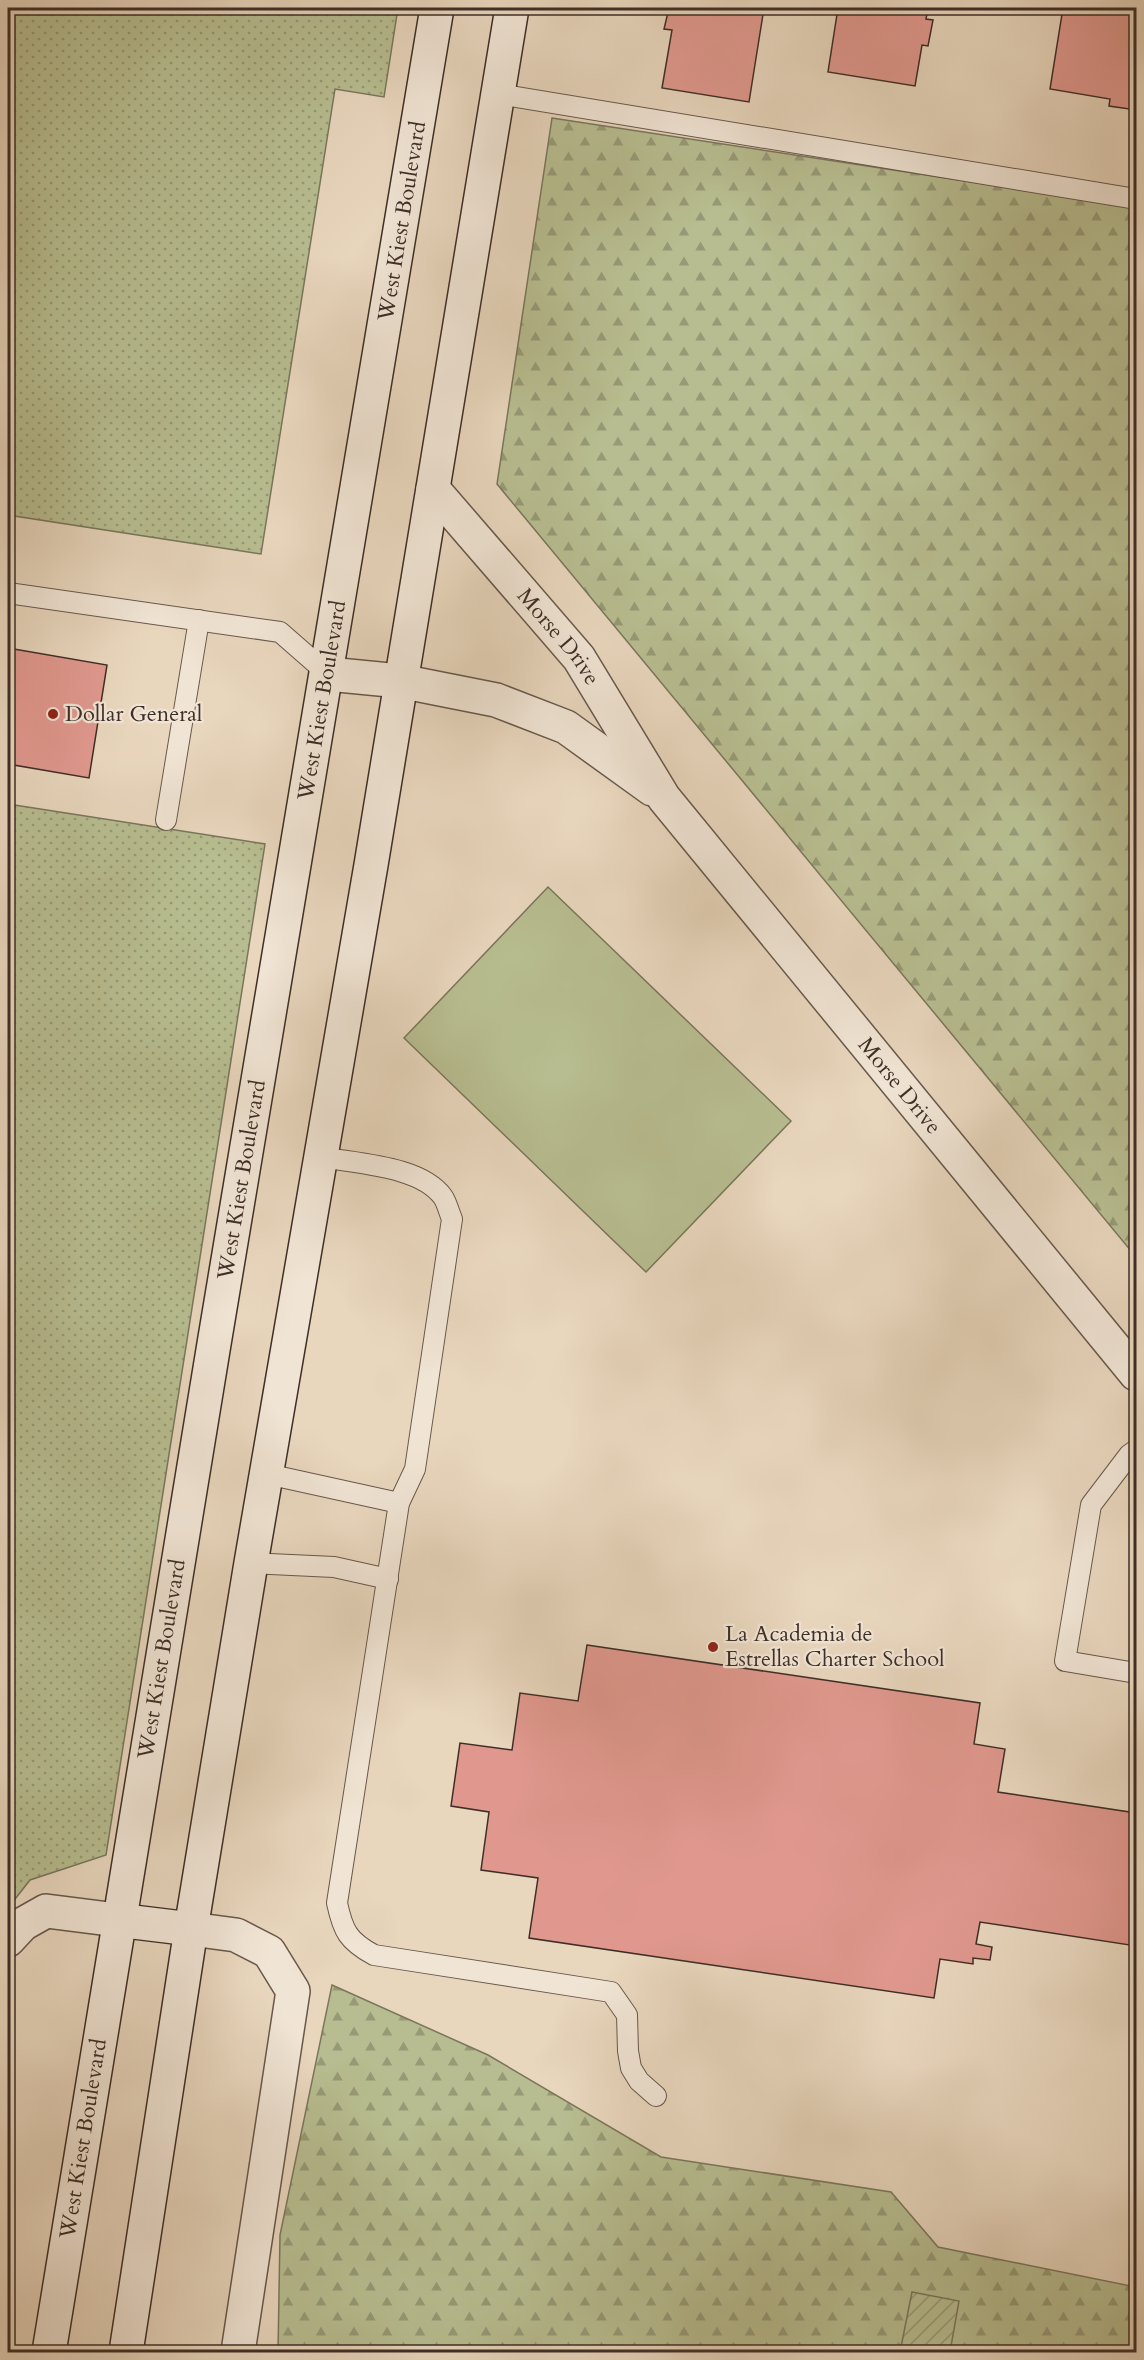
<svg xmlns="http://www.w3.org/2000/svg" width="1144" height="2360" font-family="Cardo,serif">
<defs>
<pattern id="grass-dots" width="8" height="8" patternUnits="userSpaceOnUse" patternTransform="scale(1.5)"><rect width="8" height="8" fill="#b7bd90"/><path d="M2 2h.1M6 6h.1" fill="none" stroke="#969a76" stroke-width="1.8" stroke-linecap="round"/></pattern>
<pattern id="forest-firs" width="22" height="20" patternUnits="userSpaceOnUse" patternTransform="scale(1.5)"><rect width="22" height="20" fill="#b7bd90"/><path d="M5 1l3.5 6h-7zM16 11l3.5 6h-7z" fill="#969a76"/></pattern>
<pattern id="garden-furrows" width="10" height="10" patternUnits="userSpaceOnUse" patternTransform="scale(1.5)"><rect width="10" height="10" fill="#b7bd90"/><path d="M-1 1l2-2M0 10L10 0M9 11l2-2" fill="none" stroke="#969a76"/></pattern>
</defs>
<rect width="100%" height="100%" fill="#e8d6bd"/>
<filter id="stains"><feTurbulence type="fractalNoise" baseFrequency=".00333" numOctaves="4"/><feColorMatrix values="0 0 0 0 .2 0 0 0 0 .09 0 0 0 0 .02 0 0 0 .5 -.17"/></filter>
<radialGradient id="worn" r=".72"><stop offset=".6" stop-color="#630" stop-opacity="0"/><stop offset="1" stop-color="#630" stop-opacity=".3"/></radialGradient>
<g fill="url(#grass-dots)" stroke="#7a765c" stroke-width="1.5">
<polygon points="10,8 398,8 384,97 335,89 261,554 8,515 8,12"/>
<polygon points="8,804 265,844 106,1855 30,1880 8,1908"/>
</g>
<g fill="url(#forest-firs)" stroke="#7a765c" stroke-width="1.5">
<polygon points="552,118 1136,207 1136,1257 497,484"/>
<polygon points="332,1985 488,2055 661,2157 891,2192 938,2247 1136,2287 1136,2352 278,2352 280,2235"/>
</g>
<polygon fill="url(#garden-furrows)" stroke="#7a765c" stroke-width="1.5" points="912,2292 959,2301 950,2352 928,2352 901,2347"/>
<polygon fill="#b7bd90" stroke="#7a765c" stroke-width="1.5" points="548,887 791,1121 646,1272 404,1038"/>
<g fill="#e0988e" stroke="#3e2e27" stroke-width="1.5">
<polygon points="669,8 764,8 749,102 662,88 672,30 664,29"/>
<polygon points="838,8 928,8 926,19 933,20 928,46 922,45 915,86 828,72"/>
<polygon points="1063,8 1108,8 1136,12 1136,110 1109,106 1110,99 1050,89"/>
<polygon points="8,648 107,665 89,778 8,764"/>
<polygon points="587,1645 980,1703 974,1744 1005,1749 998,1792 1136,1813 1136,1946 980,1922 976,1944 992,1947 990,1960 973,1958 973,1964 940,1959 934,1998 529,1938 538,1878 481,1870 489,1812 451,1806 460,1743 512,1750 520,1693 578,1701"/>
</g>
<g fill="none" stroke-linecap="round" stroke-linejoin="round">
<g stroke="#68584c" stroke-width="22">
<g id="service">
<polyline points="498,94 1136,199"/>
<polyline points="8,593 280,632 328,674"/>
<polyline points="166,820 199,620"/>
<path d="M 322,1157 C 358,1164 421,1166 443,1197 C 447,1203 449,1212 452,1219 L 415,1469 L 399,1503 L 337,1903 C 343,1931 348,1941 374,1955 L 611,1992 L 627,2015 L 628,2051 L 631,2068 L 639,2081 L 656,2096"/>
<polyline points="1136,1450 1129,1455 1091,1505 1065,1661 1136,1673"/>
<polyline points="267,1474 399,1503"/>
<polyline points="251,1563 334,1567 388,1579"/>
</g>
</g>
<g stroke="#68584c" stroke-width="36">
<g id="minor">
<path id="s1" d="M 433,489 L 579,658 L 664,798 L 1136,1374"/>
<polyline points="328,674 400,681 496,700 566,727 652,789"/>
<polyline points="191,1929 236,1935 269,1952 293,1991 238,2352"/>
<polyline points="8,1940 23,1924 46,1911 117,1920"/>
</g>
</g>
<g stroke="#3e2e27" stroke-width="36">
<g id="secondary">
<polyline points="117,1920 191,1929"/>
<path id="s2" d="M 49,2352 C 173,1570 309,789 437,8"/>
<polyline points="126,2352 191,1929 251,1563 371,865 512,8"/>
</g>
</g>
<use href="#service" stroke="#f0e4d4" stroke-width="20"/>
<use href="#minor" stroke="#f0e4d4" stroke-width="33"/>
<use href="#secondary" stroke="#f0e4d4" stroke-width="33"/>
</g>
<g fill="#8f2418" stroke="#f0e4d4" stroke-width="2">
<circle cx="53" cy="714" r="6"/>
<circle cx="713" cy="1647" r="6"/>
</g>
<g text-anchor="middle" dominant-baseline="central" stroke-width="4.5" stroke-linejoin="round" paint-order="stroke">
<g font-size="22" fill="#3e2e27" stroke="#f0e4d4">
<text stroke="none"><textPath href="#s2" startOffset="2160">West Kiest Boulevard</textPath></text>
<text stroke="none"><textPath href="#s1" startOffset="194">Morse Drive</textPath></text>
<text stroke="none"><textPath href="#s2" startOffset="1674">West Kiest Boulevard</textPath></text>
<text stroke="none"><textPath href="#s1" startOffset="759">Morse Drive</textPath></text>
<text stroke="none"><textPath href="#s2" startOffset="1188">West Kiest Boulevard</textPath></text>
<text stroke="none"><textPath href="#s2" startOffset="702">West Kiest Boulevard</textPath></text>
<text stroke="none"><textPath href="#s2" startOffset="216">West Kiest Boulevard</textPath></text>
</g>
<g font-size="22" fill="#3e2e27" stroke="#f0e4d4" text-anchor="start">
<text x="65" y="714">Dollar General</text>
<text x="725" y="1634">La Academia de<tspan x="725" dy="25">Estrellas Charter School</tspan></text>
</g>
</g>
<rect width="1144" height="2360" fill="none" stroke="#e8d6bd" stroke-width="30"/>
<rect x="9" y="9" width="1126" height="2342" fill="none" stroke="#3e2e27" stroke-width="3"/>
<rect x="15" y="15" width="1114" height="2330" fill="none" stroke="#3e2e27" stroke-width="1.5"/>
<rect width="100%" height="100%" filter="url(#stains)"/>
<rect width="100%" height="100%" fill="url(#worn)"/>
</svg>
